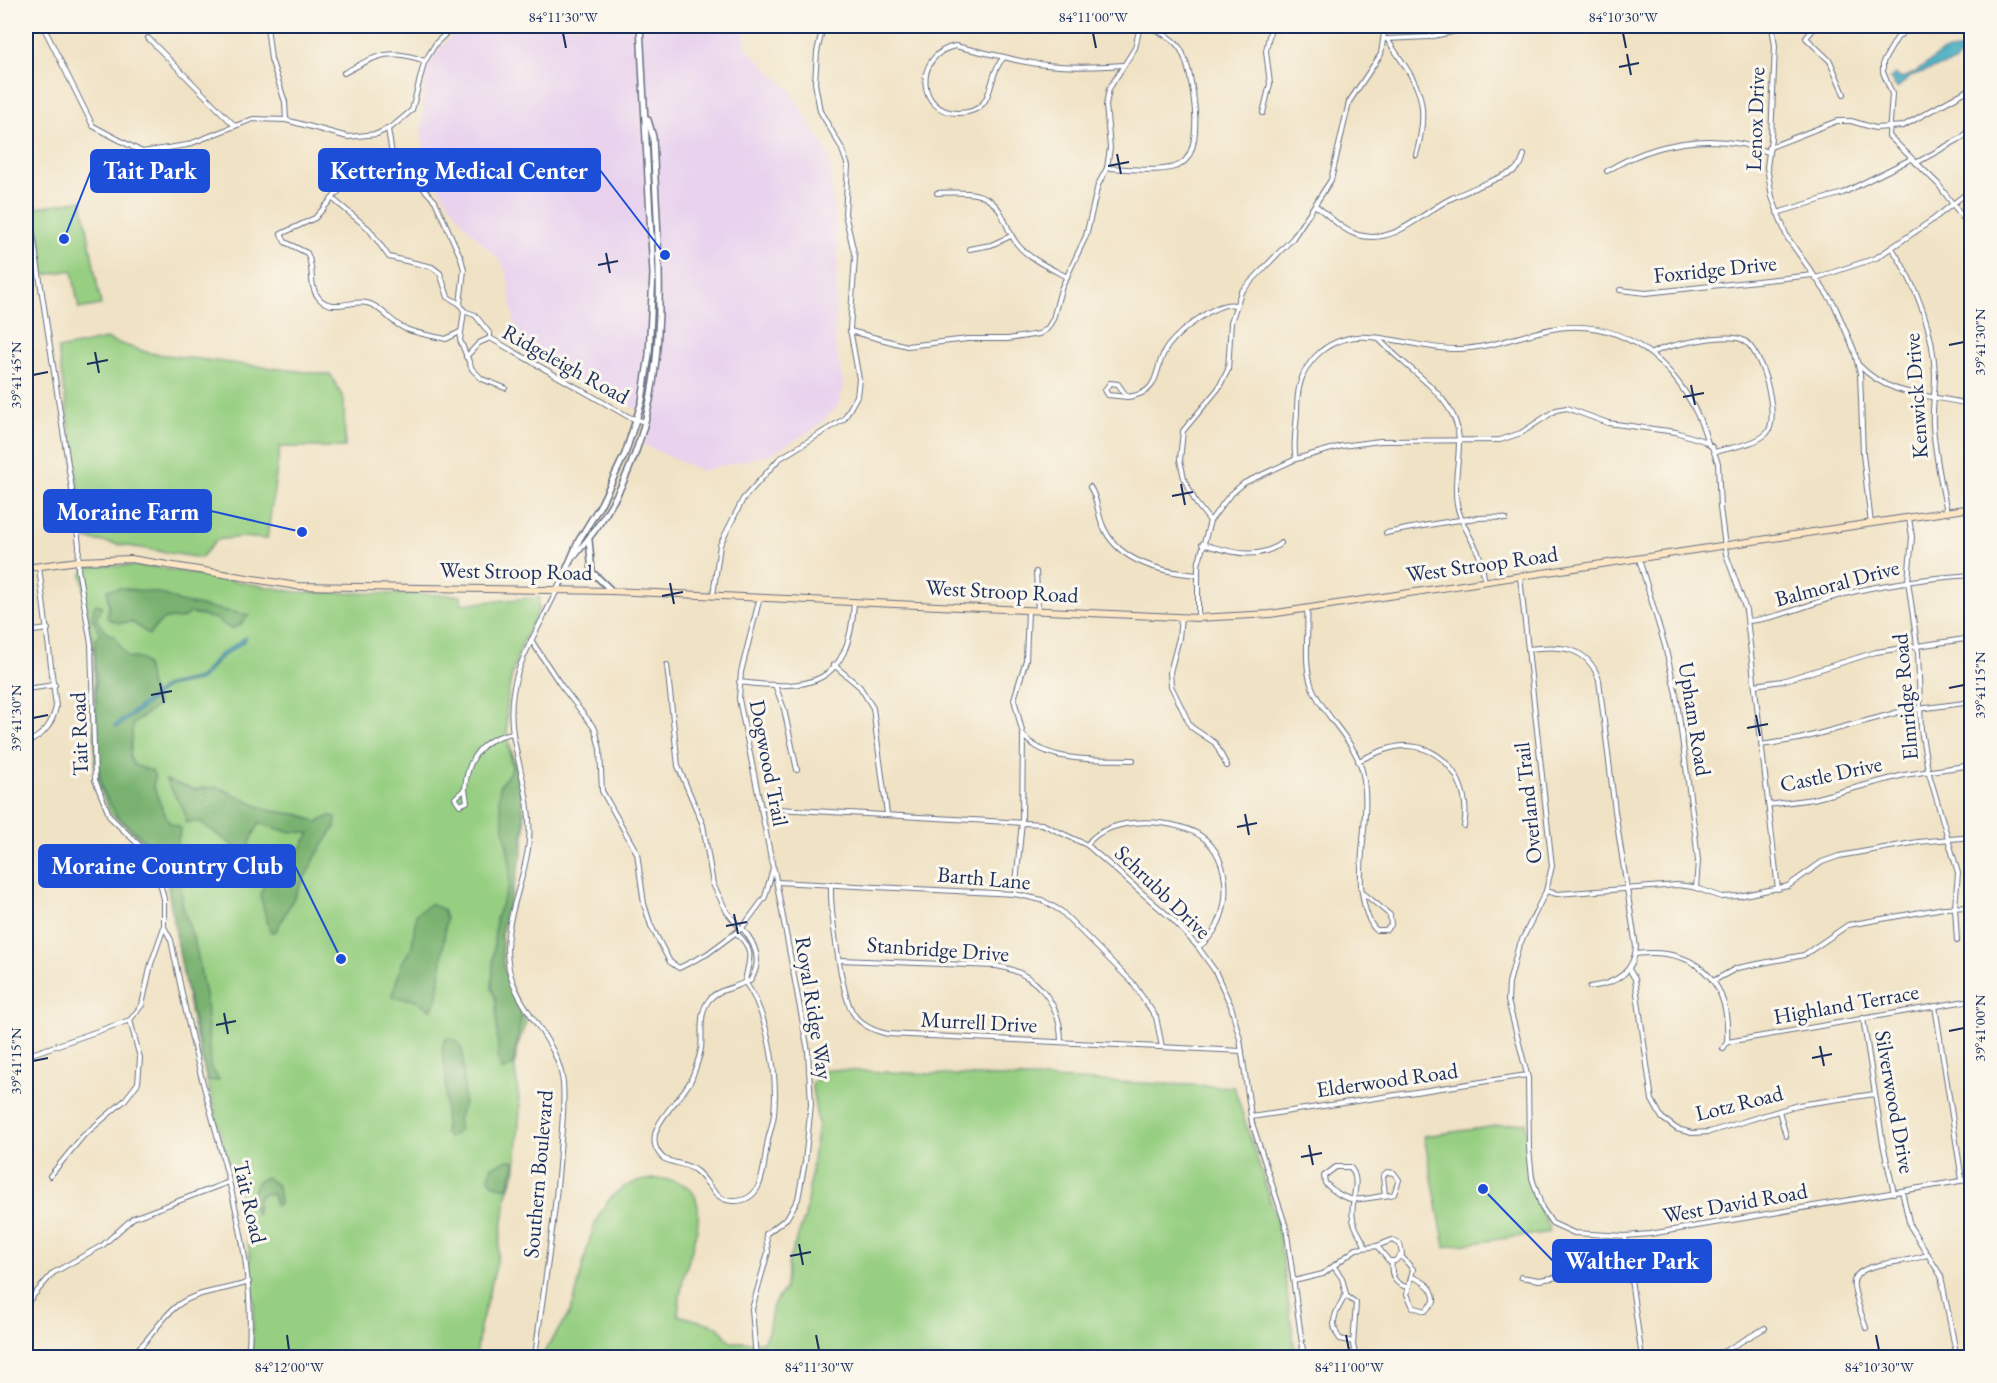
<svg xmlns="http://www.w3.org/2000/svg" width="1997" height="1383" font-family="'EB Garamond',serif">
<rect width="100%" height="100%" fill="#fbf7ec"/>
<filter id="ink" filterUnits="userSpaceOnUse"><feTurbulence type="fractalNoise" baseFrequency=".0167" numOctaves="2"/><feDisplacementMap in="SourceGraphic" scale="12" xChannelSelector="R" yChannelSelector="G"/><feConvolveMatrix kernelMatrix="1 2 1 2 8 2 1 2 1" color-interpolation-filters="sRGB"/></filter>
<filter id="wash" filterUnits="userSpaceOnUse"><feTurbulence type="fractalNoise" baseFrequency=".008" numOctaves="4" result="noise"/><feDisplacementMap in="SourceGraphic" scale="24" xChannelSelector="R" yChannelSelector="G"/><feGaussianBlur stdDeviation="1.35" result="paint"/><feColorMatrix in="noise" values="0 0 0 0 0 0 0 0 0 0 0 0 0 0 0 0 0 1.4 0 .05"/><feComposite in="paint" operator="in"/></filter>
<g filter="url(#wash)">
<rect width="100%" height="100%" fill="#f0e2c4"/>
<polygon fill="#e8d2ee" points="465,26 743,26 747,49 790,90 829,155 838,244 835,344 844,388 838,406 817,427 771,454 701,471 644,445 654,416 612,398 525,351 515,329 508,279 502,263 465,225 436,184 421,137 425,74 432,58 449,38"/>
<g fill="#97cf82" stroke="#597f70" stroke-width="1.5">
<polygon points="82,200 101,305 79,309 72,270 45,275 35,208"/>
<polygon points="106,339 149,353 331,375 344,400 345,447 280,447 267,539 241,537 216,540 201,558 86,539 58,349"/>
<path d="M 105,565 L 155,567 L 296,592 L 456,595 L 461,596 L 462,604 L 540,597 L 537,607 L 540,608 C 518,646 501,694 508,739 C 513,768 524,794 525,824 C 525,863 504,897 501,935 C 498,966 512,995 526,1021 L 516,1051 L 515,1069 L 520,1107 L 516,1169 L 507,1195 L 496,1266 L 480,1327 L 476,1357 L 251,1357 L 254,1304 L 248,1240 L 193,1026 L 166,877 L 155,852 L 110,813 L 99,786 L 95,763 L 94,655 L 82,575 L 85,568 Z"/>
<path d="M 817,1069 L 1234,1087 L 1277,1221 L 1296,1357 L 542,1358 C 548,1339 565,1326 572,1307 C 584,1272 585,1235 606,1204 C 618,1187 633,1181 653,1179 C 662,1178 671,1180 680,1183 C 716,1196 689,1255 683,1279 C 681,1291 679,1303 678,1315 L 717,1326 L 731,1342 L 763,1342 L 768,1332 L 773,1305 L 785,1289 L 789,1259 L 805,1217 L 818,1124 L 812,1088 L 813,1082 L 817,1080 Z"/>
<path d="M 1526,1122 C 1526,1148 1527,1173 1534,1198 C 1538,1210 1548,1219 1550,1232 L 1445,1247 L 1424,1136 Z"/>
</g>
<g fill="#79b270" stroke="#4a7067" stroke-width="1.5">
<path d="M 120,588 L 160,593 L 180,602 L 249,615 L 240,625 L 230,629 L 216,619 L 191,613 L 181,619 C 162,616 160,621 149,635 L 132,622 L 119,623 L 107,618 L 109,606 L 107,590 Z"/>
<polygon points="97,604 102,606 96,619 107,633 114,636 127,657 141,659 146,664 151,689 158,705 133,724 130,757 134,765 152,771 155,777 153,785 163,811 170,823 181,828 173,860 181,885 182,904 196,947 206,1000 210,1066 219,1080 208,1081 184,978 164,866 156,850 117,816 102,789 97,757 95,640 100,634 92,618 94,606"/>
<polygon points="509,743 520,783 524,818 522,855 501,934 504,969 522,1014 513,1066 501,1071 498,1057 496,1001 492,989 493,958 496,918 509,885 510,864 499,798 500,785 512,769"/>
<polygon points="166,780 194,789 218,787 267,810 301,815 317,822 331,816 336,817 335,827 318,853 276,931 271,932 269,928 260,895 265,883 261,874 282,880 310,833 285,831 259,823 245,854 201,823 194,821 186,823 185,813"/>
<polygon points="430,904 443,909 446,919 438,998 431,1010 414,999 395,998 392,995 403,961 412,947 416,914"/>
<polygon points="450,1038 458,1042 463,1053 464,1103 458,1120 460,1130 449,1138 445,1134 446,1076 442,1050 445,1039"/>
<polygon points="508,1160 516,1161 508,1188 495,1185 489,1179 491,1167"/>
<path d="M 266,1177 L 278,1186 L 280,1203 L 275,1206 L 273,1194 L 262,1194 L 258,1198 L 257,1215 C 248,1201 250,1194 258,1181 Z"/>
</g>
<g fill="#3eaabd" stroke="#2c6c8e" stroke-width="1.5">
<path d="M 1960,49 L 1962,52 L 1955,62 L 1913,75 L 1897,88 L 1890,79 L 1895,74 L 1900,78 C 1916,76 1928,61 1941,53 C 1947,50 1954,52 1960,49 Z"/>
<path d="M 246,637 L 245,641 L 218,660 L 201,680 L 166,687 C 153,702 134,713 118,727 L 114,726 L 165,686 L 199,678 L 219,655 Z"/>
</g>
</g>
<g filter="url(#ink)">
<g fill="none" stroke-linecap="round" stroke-linejoin="round">
<g stroke="#666e82" stroke-width="6">
<g id="minor">
<polyline points="43,26 93,126 142,152 187,145 253,119 286,120 348,137 377,134 393,126 412,110 424,63 436,43 454,26"/>
<polyline points="267,26 271,59 285,102 286,120"/>
<polyline points="1772,26 1775,46 1771,138 1767,167 1772,197 1787,237 1834,304 1854,350 1860,373 1863,454 1871,524"/>
<polyline points="1816,26 1806,38 1830,61 1844,94"/>
<polyline points="1911,26 1897,38 1883,62 1883,72 1892,94 1889,136 1938,184 1972,230"/>
<polyline points="148,38 234,125"/>
<polyline points="1386,39 1429,37 1466,29"/>
<path d="M 1387,39 C 1417,84 1432,98 1416,155"/>
<path d="M 955,46 L 1004,57 C 985,77 998,112 959,113 C 917,114 913,55 955,46 Z"/>
<path d="M 1004,57 C 1043,68 1083,68 1123,65"/>
<path d="M 344,73 C 376,56 388,47 425,61"/>
<polyline points="1263,113 1270,84 1266,51 1271,26"/>
<polyline points="388,129 392,154 435,201 461,258 464,270 460,304"/>
<polyline points="1768,148 1837,121 1851,121 1875,128 1903,126 1972,88"/>
<path d="M 392,154 L 352,176 L 315,218 L 281,234 L 285,242 L 307,253 C 315,267 308,285 318,297 C 330,313 351,300 367,303 C 382,306 391,324 406,329 C 418,334 433,336 446,339 L 460,332"/>
<polyline points="1916,163 1963,137 1969,129"/>
<path d="M 1107,168 C 1124,168 1166,174 1181,164 C 1206,149 1193,72 1181,50 C 1174,38 1159,31 1147,26"/>
<path d="M 1607,171 C 1654,142 1714,131 1768,152"/>
<path d="M 26,189 L 74,503 L 79,546 L 78,569 L 91,644 L 95,780 L 110,817 L 142,848 L 157,871 L 164,899 L 164,927 L 171,940 C 181,988 190,1036 203,1083 C 226,1172 258,1264 248,1358"/>
<path d="M 937,193 C 962,192 989,189 1002,215 C 1007,225 1010,235 1017,244 C 1029,259 1050,268 1067,277"/>
<polyline points="333,199 369,229 389,257 432,267 440,273 448,297 460,304 464,311 460,340 472,369 482,379 505,388"/>
<path d="M 1316,206 C 1330,216 1341,230 1358,235 C 1395,245 1420,214 1450,199 C 1471,189 1492,181 1514,171 L 1521,164 L 1524,155"/>
<polyline points="1777,213 1843,193 1911,159"/>
<path d="M 1892,248 C 1917,287 1933,327 1935,374 C 1935,391 1932,408 1933,425 C 1935,455 1941,483 1947,512"/>
<polyline points="969,249 991,245 1011,236"/>
<polyline points="1816,278 1876,258 1931,221 1972,189"/>
<polyline points="1620,290 1646,293 1813,275"/>
<polyline points="464,311 475,315 490,334 490,338"/>
<polyline points="850,331 907,346 968,339 1008,339 1039,334 1047,329 1053,319 1061,289 1086,236 1098,185 1107,168 1110,148 1106,105 1109,89 1135,48 1140,26"/>
<path d="M 1378,338 C 1400,363 1433,382 1450,410 C 1469,440 1451,472 1457,504 C 1460,523 1472,538 1479,555 C 1482,563 1483,573 1485,582"/>
<path d="M 1652,353 C 1668,345 1727,332 1743,340 C 1761,348 1781,417 1767,433 C 1755,445 1731,447 1715,452"/>
<polyline points="466,357 479,343 490,338 629,417 645,422"/>
<path d="M 1859,365 C 1890,398 1931,394 1972,405"/>
<polygon points="1110,383 1118,384 1127,397 1108,395 1105,390"/>
<path d="M 1127,397 C 1164,393 1152,367 1168,346 C 1179,332 1217,300 1235,305"/>
<path d="M 1296,459 C 1292,444 1297,426 1297,410 C 1297,389 1301,371 1316,356 C 1356,316 1410,351 1459,349 C 1491,348 1520,335 1552,329 C 1629,315 1688,373 1708,443"/>
<path d="M 1090,487 C 1098,499 1097,513 1103,526 C 1118,562 1162,572 1197,575"/>
<polyline points="1909,518 1912,537 1908,581 1918,652 1921,730 1928,770 1958,873 1955,907 1957,941"/>
<polyline points="1210,521 1196,503 1184,478 1180,460 1183,431 1218,389 1228,370 1231,322 1241,292 1293,238 1331,180 1349,102 1381,54 1385,26"/>
<path d="M 1386,533 C 1413,528 1482,513 1506,519"/>
<path d="M 1202,544 C 1228,551 1258,562 1281,543"/>
<polyline points="1639,559 1665,646 1676,694 1695,833 1698,861 1696,888"/>
<polyline points="1036,572 1038,611"/>
<polyline points="1520,577 1552,866 1546,891 1518,948 1509,983 1508,1001 1528,1078 1529,1149 1532,1178 1542,1208 1552,1223 1574,1233 1625,1236 1650,1234 1972,1179"/>
<polyline points="713,595 720,545 743,499 779,459 844,419 857,396 859,379 850,329 855,257 845,214 848,166 841,147 820,111 815,83 817,52 823,26"/>
<path d="M 1307,609 C 1309,634 1303,663 1312,687 C 1324,717 1353,738 1362,770 C 1371,807 1359,848 1361,886 C 1363,900 1366,920 1376,930 L 1386,930 L 1391,925 L 1390,915 L 1362,892"/>
<polyline points="1181,617 1179,638 1170,672 1171,686 1191,727 1215,743 1227,766"/>
<polyline points="1198,618 1198,565 1210,521 1229,496 1244,483 1296,459 1342,446 1380,441 1500,440 1521,433 1556,410 1567,408 1608,423 1676,432 1704,441 1712,447 1718,463 1720,508 1726,554 1746,610 1778,889"/>
<path d="M 1748,621 C 1780,618 1809,604 1840,595 C 1883,584 1927,578 1972,575"/>
<polyline points="26,632 48,629"/>
<polyline points="531,640 560,684 595,729 600,749 602,791 637,853 644,904 651,926 670,962 679,968 707,954 742,928 765,897 773,868 739,699 741,672 760,597"/>
<path d="M 1528,649 C 1560,645 1588,646 1599,680 L 1615,811 L 1636,947 C 1634,974 1614,984 1590,987"/>
<polyline points="667,665 678,766 703,825 713,884 727,912 741,929"/>
<polyline points="834,665 860,687 873,708 887,814"/>
<path d="M 739,682 C 811,691 849,686 854,603"/>
<polyline points="775,685 784,709 797,770"/>
<polyline points="1755,685 1782,681 1876,652 1972,638"/>
<polyline points="26,689 55,685"/>
<path d="M 1023,735 C 1046,764 1100,759 1133,760"/>
<path d="M 26,743 C 43,736 52,725 56,707 L 39,567"/>
<polyline points="1761,745 1799,739 1903,711 1972,702"/>
<path d="M 1358,761 C 1372,755 1387,747 1403,746 C 1446,744 1472,787 1464,826"/>
<path d="M 465,789 C 467,758 482,738 513,733"/>
<polygon points="465,789 467,802 460,805 455,798"/>
<polyline points="1768,805 1813,799 1904,775 1972,765"/>
<polyline points="760,808 1042,824 1087,845 1172,919 1198,947 1215,971 1231,1006 1240,1039 1252,1123 1286,1227 1304,1358"/>
<path d="M 1087,845 C 1107,814 1181,817 1206,840 C 1235,866 1231,927 1198,947"/>
<polyline points="777,882 1015,894 1042,900 1061,911 1132,982 1156,1017 1162,1047"/>
<path d="M 831,884 C 830,908 841,995 853,1013 C 861,1026 874,1031 888,1034 L 1242,1051"/>
<polyline points="1546,891 1557,894 1677,885 1693,887 1722,897 1739,896 1788,886 1822,862 1839,856 1918,842 1972,837"/>
<polyline points="1015,894 1022,821 1023,735 1014,699 1026,660 1028,611"/>
<path d="M 742,928 C 756,944 763,962 750,981 L 745,982 C 734,989 717,989 709,1000 C 698,1014 703,1034 701,1049 C 699,1060 695,1070 691,1080 C 680,1103 636,1132 663,1158 C 673,1164 687,1163 696,1171 C 709,1181 715,1202 734,1201 C 765,1201 763,1166 767,1145 C 769,1134 773,1124 774,1114 C 778,1075 768,1013 745,982"/>
<path d="M 736,933 C 757,951 748,961 745,982"/>
<path d="M 1635,954 C 1697,947 1731,981 1727,1042"/>
<path d="M 840,960 L 996,966 C 1036,972 1061,1003 1061,1042"/>
<polyline points="1629,969 1635,979 1652,1100 1662,1118 1677,1129 1692,1133 1709,1132 1798,1105 1875,1094"/>
<polyline points="1715,980 1737,968 1804,955 1848,925 1944,908 1972,907"/>
<polyline points="1935,1006 1962,1180"/>
<polyline points="1863,1018 1883,1144 1894,1193"/>
<polyline points="1727,1042 1972,1000"/>
<polyline points="1723,1049 1727,1042"/>
<polyline points="26,1056 130,1020 142,1005 151,964 164,927"/>
<polyline points="1779,1111 1786,1136"/>
<polyline points="1251,1117 1527,1075"/>
<polyline points="50,1176 83,1136 124,1101 138,1083 140,1058 130,1020"/>
<polyline points="1902,1191 1910,1226 1941,1276 1957,1358"/>
<polyline points="1625,1236 1642,1358"/>
<path d="M 1365,1246 C 1362,1237 1354,1228 1353,1219 C 1349,1202 1363,1181 1350,1167 L 1336,1167 L 1324,1176 L 1325,1183 C 1351,1208 1359,1198 1391,1195 L 1394,1194 L 1399,1180 L 1394,1173 L 1387,1172 L 1383,1176 L 1385,1196"/>
<path d="M 1401,1256 L 1413,1269 L 1407,1294 L 1413,1307 L 1425,1311 L 1434,1302 C 1435,1288 1424,1281 1412,1277"/>
<path d="M 1392,1261 C 1390,1274 1394,1285 1408,1287"/>
<path d="M 1334,1267 L 1342,1278 L 1346,1294 C 1338,1309 1327,1322 1340,1339 L 1353,1342"/>
<polyline points="1521,1277 1539,1280 1629,1266"/>
<polyline points="1294,1281 1323,1274 1356,1249 1377,1246 1389,1261 1395,1261 1402,1254 1400,1244 1392,1240 1377,1246"/>
<polyline points="1345,1295 1356,1303 1353,1345 1356,1358"/>
<polyline points="26,1304 53,1273 103,1245 133,1218 229,1182"/>
<path d="M 1866,1328 C 1862,1315 1856,1301 1854,1287 C 1849,1259 1911,1265 1928,1254"/>
<path d="M 126,1358 C 149,1344 158,1320 178,1305 C 199,1290 225,1291 249,1282"/>
<path d="M 535,1358 C 543,1288 556,1220 560,1151 C 562,1128 565,1105 563,1083 C 558,1038 518,1012 509,969 C 500,924 525,885 529,841 C 532,803 519,770 513,734 C 504,674 534,640 557,590"/>
<polyline points="756,1358 752,1309 768,1252 766,1234 787,1218 798,1199 805,1162 811,1104 808,1051 774,869"/>
<polyline points="1698,1358 1723,1352 1765,1328"/>
</g>
</g>
<g stroke="#666e82" stroke-width="8">
<g id="tertiary">
<polyline points="589,540 592,572 612,591"/>
<path d="M 575,555 C 682,434 659,284 653,137 L 648,120"/>
<polyline points="558,589 579,540 601,504 625,454 642,401 649,355 653,274 640,26"/>
</g>
</g>
<g stroke="#666e82" stroke-width="8">
<polyline id="secondary" points="26,568 78,561 131,559 297,586 612,591 1198,618 1270,614 1972,508"/>
</g>
<use href="#minor" stroke="#fff" stroke-width="4"/>
<use href="#tertiary" stroke="#fff" stroke-width="5"/>
<use href="#secondary" stroke="#fce6c4" stroke-width="6"/>
</g>
</g>
<path fill="none" stroke="#1b2f5e" stroke-width="2" d="M 563,33 L 566,48M 1093,33 L 1096,48M 1623,33 L 1626,48M 1627,54 L 1631,75M 1619,67 L 1639,63M 1117,154 L 1121,174M 1108,166 L 1129,162M 606,253 L 610,273M 598,265 L 618,261M 1949,345 L 1964,342M 95,352 L 99,373M 87,364 L 108,360M 33,375 L 48,372M 1691,385 L 1695,405M 1683,397 L 1704,393M 1181,484 L 1185,505M 1172,496 L 1193,492M 670,583 L 674,604M 662,596 L 683,592M 160,683 L 164,703M 1949,688 L 1964,685M 151,695 L 172,691M 1756,715 L 1760,736M 33,718 L 48,715M 1747,728 L 1768,724M 1245,814 L 1249,835M 1237,827 L 1257,823M 734,914 L 738,934M 726,926 L 747,922M 224,1013 L 228,1034M 216,1025 L 236,1021M 1949,1031 L 1964,1028M 1820,1046 L 1824,1066M 1812,1058 L 1832,1054M 33,1061 L 48,1058M 1309,1145 L 1313,1165M 1301,1157 L 1322,1153M 799,1244 L 803,1265M 790,1256 L 811,1252M 287,1335 L 289,1350M 816,1335 L 819,1350M 1346,1335 L 1349,1350M 1876,1335 L 1879,1350"/>
<g text-anchor="middle" dominant-baseline="central" stroke-width="6" stroke-linejoin="round" paint-order="stroke">
<g font-size="22" fill="#1b2f5e" stroke="#fbf7ec">
<text transform="translate(1755 119) rotate(-88)">Lenox Drive</text>
<text transform="translate(1715 269) rotate(-6)">Foxridge Drive</text>
<text transform="translate(566 364) rotate(29)">Ridgeleigh Road</text>
<text transform="translate(1916 396) rotate(-94)">Kenwick Drive</text>
<text transform="translate(1482 564) rotate(-8)">West Stroop Road</text>
<text transform="translate(516 571) rotate(1)">West Stroop Road</text>
<text transform="translate(1837 583) rotate(-15)">Balmoral Drive</text>
<text transform="translate(1002 591) rotate(3)">West Stroop Road</text>
<text transform="translate(1905 697) rotate(-95)">Elmridge Road</text>
<text transform="translate(1695 719) rotate(81)">Upham Road</text>
<text transform="translate(79 734) rotate(-92)">Tait Road</text>
<text transform="translate(769 763) rotate(79)">Dogwood Trail</text>
<text transform="translate(1831 774) rotate(-12)">Castle Drive</text>
<text transform="translate(1528 803) rotate(-96)">Overland Trail</text>
<text transform="translate(984 878) rotate(5)">Barth Lane</text>
<text transform="translate(1163 892) rotate(44)">Schrubb Drive</text>
<text transform="translate(938 949) rotate(4)">Stanbridge Drive</text>
<text transform="translate(1846 1004) rotate(-10)">Highland Terrace</text>
<text transform="translate(814 1008) rotate(81)">Royal Ridge Way</text>
<text transform="translate(979 1022) rotate(3)">Murrell Drive</text>
<text transform="translate(1387 1080) rotate(-8)">Elderwood Road</text>
<text transform="translate(1895 1102) rotate(80)">Silverwood Drive</text>
<text transform="translate(1739 1103) rotate(-14)">Lotz Road</text>
<text transform="translate(538 1174) rotate(-85)">Southern Boulevard</text>
<text transform="translate(250 1202) rotate(77)">Tait Road</text>
<text transform="translate(1735 1203) rotate(-10)">West David Road</text>
</g>
</g>
<path fill="none" stroke="#1d4ed8" stroke-width="2" d="M665 255L600 170M64 239L91 171M302 532L211 511M341 959L295 866M1483 1189L1553 1261"/>
<g fill="#1d4ed8" stroke="#fbf7ec" stroke-width="2">
<circle cx="665" cy="255" r="6"/>
<circle cx="64" cy="239" r="6"/>
<circle cx="302" cy="532" r="6"/>
<circle cx="341" cy="959" r="6"/>
<circle cx="1483" cy="1189" r="6"/>
</g>
<g fill="#1d4ed8" stroke="#1d4ed8" stroke-width="2">
<rect x="319" y="149" width="281" height="42" rx="6"/>
<rect x="91" y="150" width="118" height="42" rx="6"/>
<rect x="44" y="490" width="167" height="42" rx="6"/>
<rect x="39" y="845" width="256" height="42" rx="6"/>
<rect x="1553" y="1240" width="158" height="42" rx="6"/>
</g>
<g font-size="24" text-anchor="middle" font-weight="bold" fill="#fff">
<text x="459" y="179">Kettering Medical Center</text>
<text x="150" y="179">Tait Park</text>
<text x="128" y="520">Moraine Farm</text>
<text x="167" y="874">Moraine Country Club</text>
<text x="1632" y="1269">Walther Park</text>
</g>
<rect width="1997" height="1383" fill="none" stroke="#fbf7ec" stroke-width="66"/>
<rect x="33" y="33" width="1931" height="1317" fill="none" stroke="#1b2f5e" stroke-width="2"/>
<g font-size="15" text-anchor="middle" fill="#1b2f5e">
<text x="563" y="22">84°11'30"W</text>
<text x="1093" y="22">84°11'00"W</text>
<text x="1623" y="22">84°10'30"W</text>
<text transform="translate(1980 342) rotate(-90)" y="5">39°41'30"N</text>
<text transform="translate(16 375) rotate(-90)" y="5">39°41'45"N</text>
<text transform="translate(1980 685) rotate(-90)" y="5">39°41'15"N</text>
<text transform="translate(16 718) rotate(-90)" y="5">39°41'30"N</text>
<text transform="translate(1980 1028) rotate(-90)" y="5">39°41'00"N</text>
<text transform="translate(16 1061) rotate(-90)" y="5">39°41'15"N</text>
<text x="289" y="1372">84°12'00"W</text>
<text x="819" y="1372">84°11'30"W</text>
<text x="1349" y="1372">84°11'00"W</text>
<text x="1879" y="1372">84°10'30"W</text>
</g>
</svg>
